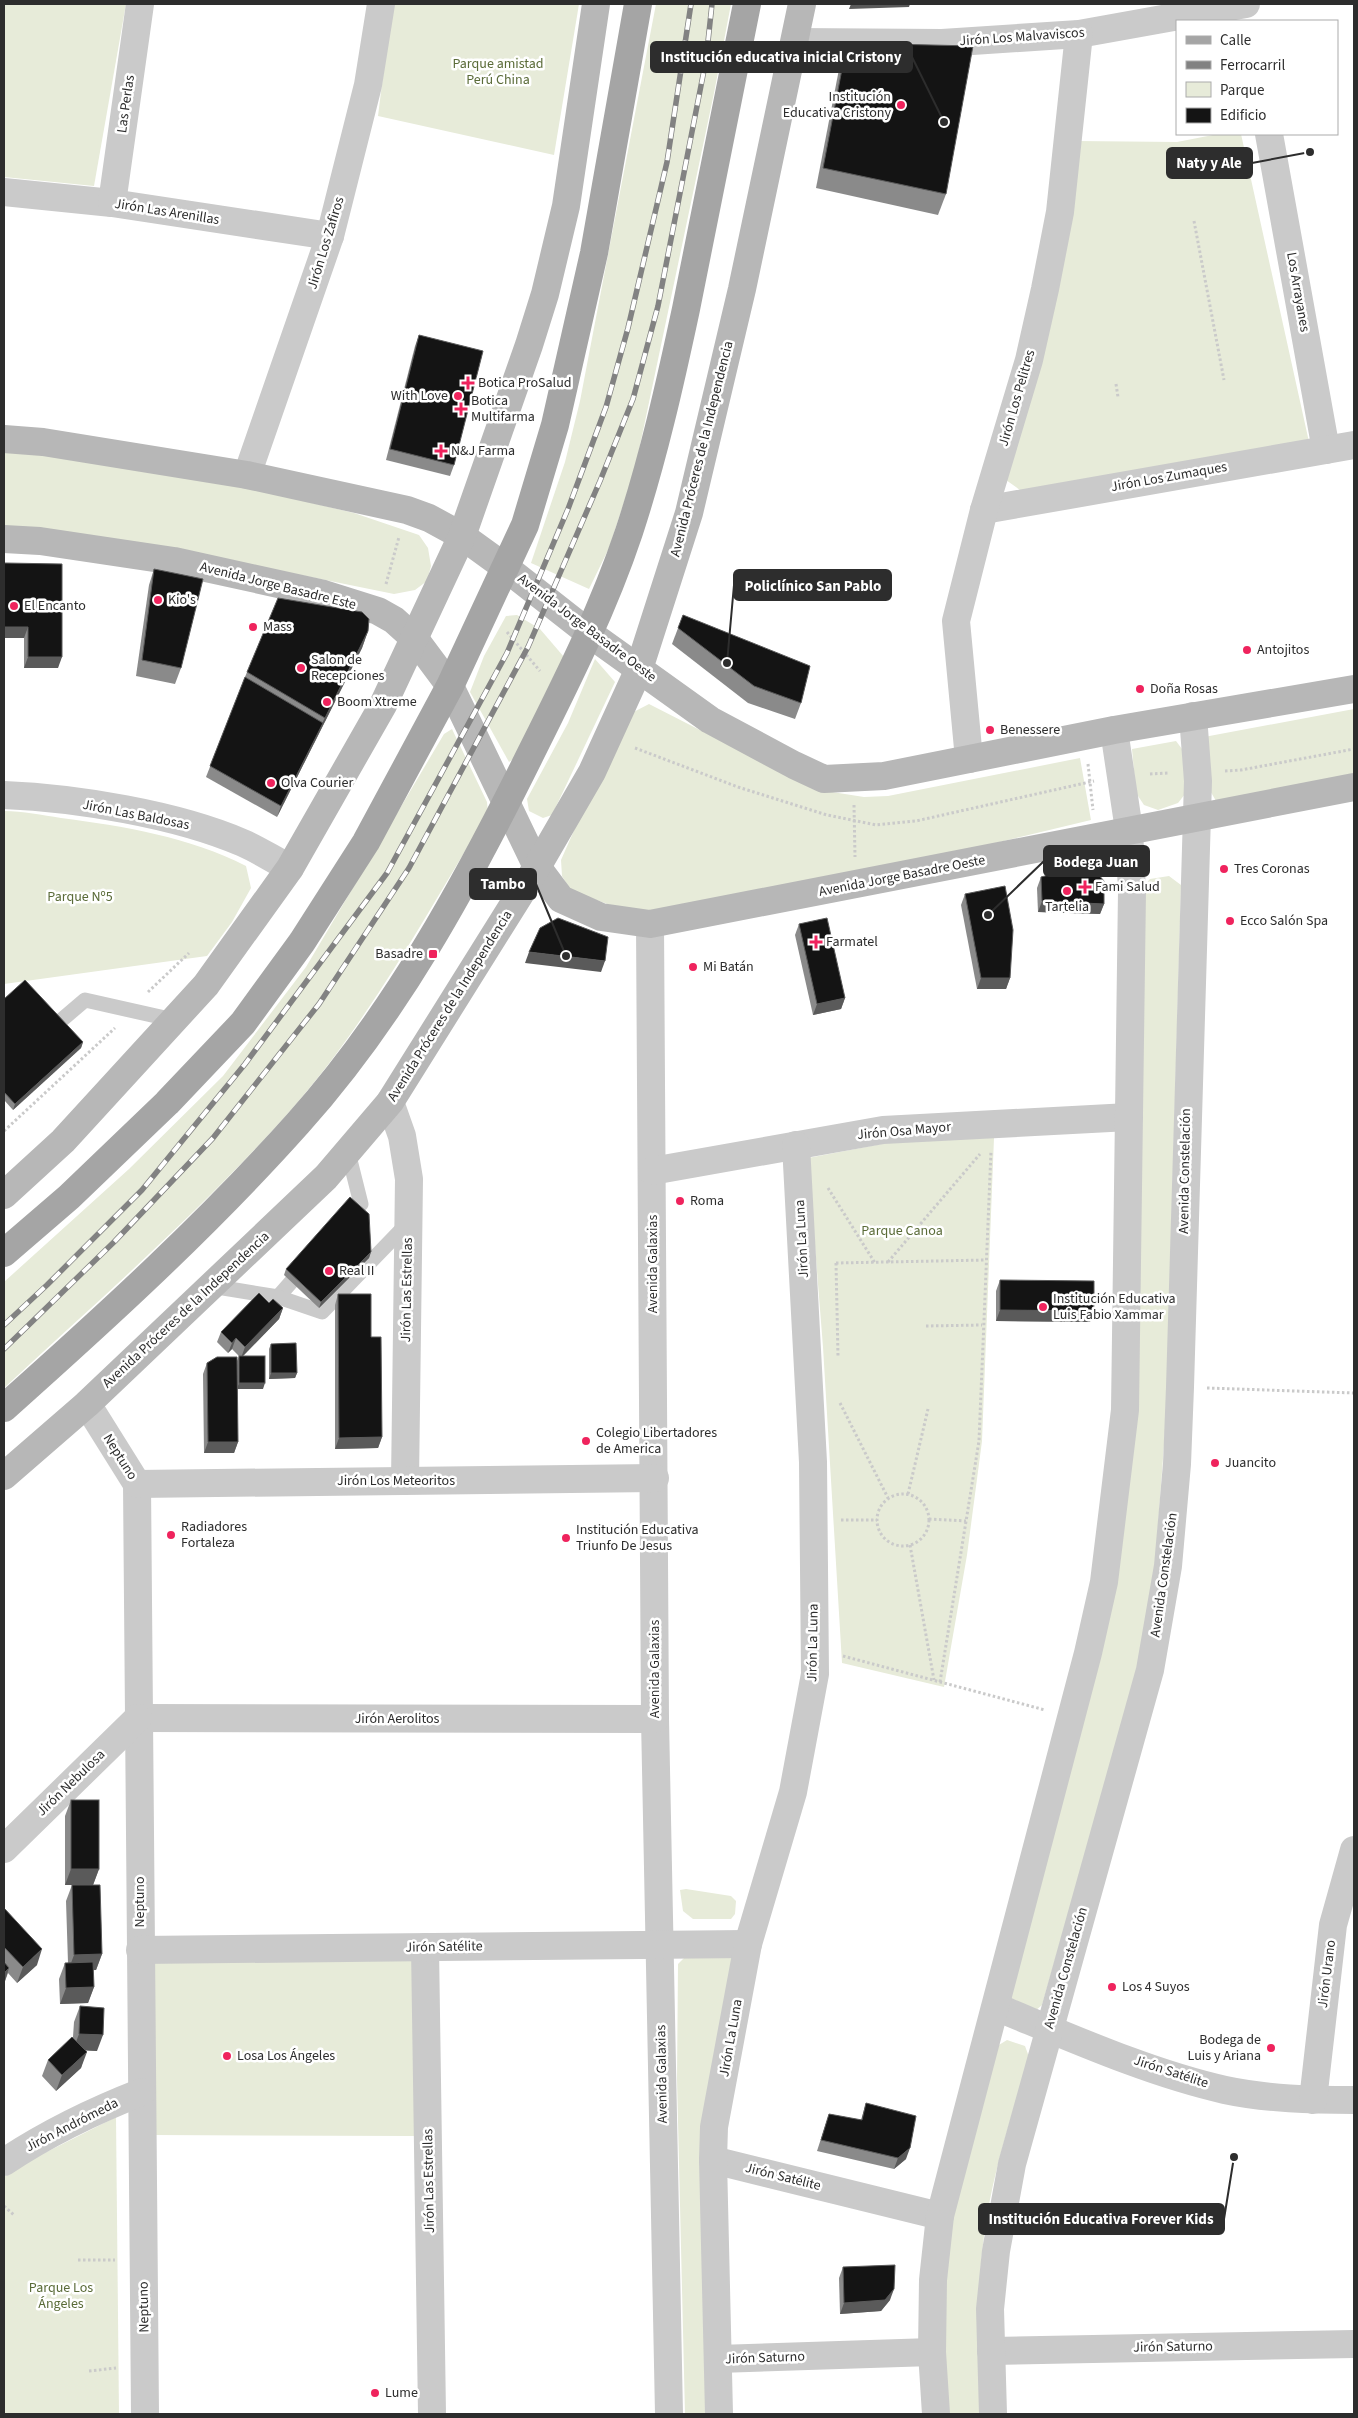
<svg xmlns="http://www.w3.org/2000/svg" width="1358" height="2418" font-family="'Source Sans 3',sans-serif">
<rect width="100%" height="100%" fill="#fff"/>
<g fill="#e7ebd9">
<polygon points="4,4 126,4 94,186 4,177"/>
<polygon points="392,4 579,4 554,155 378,116"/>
<polygon points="656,4 731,4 714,93 635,469 609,548 589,589 531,563 565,462 580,401"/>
<polygon points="1218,134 1241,134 1309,442 1027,495 1006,480 1076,141 1177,142"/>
<polygon points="4,451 32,452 241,486 354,513 419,535 428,548 431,566 427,581 415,590 394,594 232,561 4,528"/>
<polygon points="517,615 540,629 564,657 519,755 509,762 470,692 484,656 506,616"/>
<polygon points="595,659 615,682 552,815 543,818 529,811 527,799 568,723"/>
<polygon points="649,704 788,775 832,792 864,797 888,796 1080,758 1091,820 896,867 644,917 571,891 562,876 561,860 624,717"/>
<polygon points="1354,709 1354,776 1216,801 1208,787 1204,737"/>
<path d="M 452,729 L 487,802 L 488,813 C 427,913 368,1023 290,1111 C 202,1210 101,1298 4,1388 L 4,1282 L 129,1169 L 223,1076 L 306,967 L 444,734 Z"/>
<polygon points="1176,741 1185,753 1189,789 1178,803 1158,810 1144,805 1136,793 1132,749"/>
<path d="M 4,811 C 23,811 42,815 61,818 C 123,826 190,837 246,866 L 251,888 L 232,922 L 207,956 L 4,984 Z"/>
<polygon points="1169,876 1181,885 1166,1418 1155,1566 1140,1664 1042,2005 1034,2012 1016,2004 1009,1996 1113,1589 1140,890 1150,879"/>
<polygon points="994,1138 982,1441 967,1555 944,1687 842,1663 823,1347 808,1158 908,1139"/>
<polygon points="686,1889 731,1896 736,1901 735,1914 731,1919 693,1919 683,1911 680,1890"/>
<polygon points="690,1952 730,1953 735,1968 730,2015 710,2414 685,2414 677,2079 678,1964"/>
<polygon points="416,1958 415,2136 153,2135 144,1959"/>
<path d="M 1007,2040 L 1025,2046 L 1029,2057 C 1014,2109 996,2162 987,2216 C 976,2281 977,2349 980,2414 L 947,2414 L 942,2354 L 946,2240 L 994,2048 Z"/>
<polygon points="116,2117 119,2414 4,2414 4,2177 17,2167"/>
</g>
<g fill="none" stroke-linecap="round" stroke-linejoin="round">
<g stroke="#cacaca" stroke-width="3" stroke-dasharray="2.5 2.5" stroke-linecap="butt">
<polyline points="1194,221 1224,380"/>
<polyline points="1116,384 1118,397"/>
<polyline points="386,584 399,537"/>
<polyline points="507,632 540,671"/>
<polyline points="635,748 738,787 827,815 876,825 916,821 1094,781"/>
<polyline points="1088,764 1093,810"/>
<polyline points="1225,771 1241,770 1354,749"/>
<polyline points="1150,774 1168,773"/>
<polyline points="854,805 855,857"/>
<polyline points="148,992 189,953"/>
<polyline points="4,1131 115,1028"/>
<polyline points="828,1188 875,1263"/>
<polyline points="888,1262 980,1154"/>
<polyline points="836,1263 838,1356"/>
<polyline points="836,1263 986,1260"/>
<polyline points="926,1326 982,1325"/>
<polyline points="1207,1388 1354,1393"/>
<polyline points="840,1403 888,1498"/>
<polyline points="908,1494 928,1409"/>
<circle cx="903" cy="1520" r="26"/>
<polyline points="929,1519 966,1521"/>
<polyline points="841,1520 877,1520"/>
<polyline points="910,1545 934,1680"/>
<polyline points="843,1656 1045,1710"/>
<polyline points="940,1682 979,1441 991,1151"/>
<polyline points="4,2206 15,2216"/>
<polyline points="78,2260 115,2260"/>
<polyline points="89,2371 116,2368"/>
</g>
<g stroke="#cacaca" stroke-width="15">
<polyline points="58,1023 85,1000 174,1020"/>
<polyline points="348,1152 361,1204 356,1209"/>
<polyline points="211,1286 278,1297 292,1281"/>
<polyline points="278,1297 322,1312 408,1223"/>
</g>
<g stroke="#cacaca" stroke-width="28">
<polyline points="795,42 942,43 1079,34 1246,4"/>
<polyline points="1269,134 1326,450"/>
<polyline points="4,192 112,203 330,236"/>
<polyline points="112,203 140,4"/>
<polyline points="247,475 330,236 368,85 381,4"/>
<polyline points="984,510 1354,445"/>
<polyline points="969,759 956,621 984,510 1029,360 1045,289 1060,212 1079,34"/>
<path d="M 4,795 C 76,798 176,814 243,843 C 259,850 274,860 290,868"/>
<polyline points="650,924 655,1719 669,2414"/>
<polyline points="390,1102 402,1136 409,1179 405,1481"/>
<polyline points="652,1171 883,1130 1129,1117"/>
<polyline points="87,1404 137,1484 145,2414"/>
<polyline points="137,1484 655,1478"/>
<polyline points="138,1718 655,1719"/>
<polyline points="4,1849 138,1718"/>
<polyline points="425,1947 432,2414"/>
<polyline points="140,1950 748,1944"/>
<path d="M 996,2007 C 1069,2037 1149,2073 1225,2090 C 1267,2099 1312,2100 1354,2100"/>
<polyline points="1313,2100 1333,1925 1354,1850"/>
<polyline points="713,2160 940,2216"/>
<path d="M 4,2162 C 48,2133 93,2111 142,2092"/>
<polyline points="991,2351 1354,2344"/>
<polyline points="718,2359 932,2352"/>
<polyline points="719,2414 713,2160 714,2127 748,1944 793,1792 815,1674 813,1462 796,1145"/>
</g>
<g stroke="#cacaca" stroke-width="28">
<polyline points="936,2414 932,2352 933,2280 940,2216 1088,1653 1104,1582 1125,1410 1132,891 1129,830 1114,730"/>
<polyline points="993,2414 990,2309 996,2251 1012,2164 1150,1670 1168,1566 1177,1464 1180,1387 1198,781 1193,716"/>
</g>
<g stroke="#b7b7b7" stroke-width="28">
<polyline points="4,439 43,442 247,475 407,510 429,518 462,536 506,568 590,634 710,720 794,765 824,779 884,776 1114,730 1354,689"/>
<polyline points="4,539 40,541 174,561 324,594 378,611 394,620 415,639 450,686 537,867 561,899 601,917 650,924 1354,787"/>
<polyline points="4,1195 63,1141 206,985 290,868 383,705 462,536 529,345 545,294 566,206 596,4"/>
<polyline points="4,1476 87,1404 326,1177 390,1102 537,867 592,772 639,669 689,513 742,289 802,4"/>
</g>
<g stroke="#a5a5a5" stroke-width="28">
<polyline points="4,1253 69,1197 167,1103 243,1023 302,942 366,842 450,686 525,525 555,425 594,253 638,4"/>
<path d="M 4,1408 C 106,1317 207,1225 298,1123 C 395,1015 465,886 529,757 C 566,683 603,610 629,532 C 653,459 670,384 686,309 C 707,208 727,106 747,4"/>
</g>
<g stroke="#828282" stroke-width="5.5">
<g id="rail">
<polyline points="4,1325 47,1285 142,1190 245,1064 387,873 507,653 568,509 606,407 628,328 667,162 691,4"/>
<polyline points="4,1349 115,1241 213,1138 319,1004 409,868 528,647 600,481 633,399 658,306 706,60 712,4"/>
</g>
</g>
<use href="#rail" stroke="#fff" stroke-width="4" stroke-dasharray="11" stroke-linecap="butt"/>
</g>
<g fill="#8a8a8a">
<polygon points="847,43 946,194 938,215 816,188 840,64"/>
<polygon points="419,335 454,465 450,476 386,460 415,346"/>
<polygon points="62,564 58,668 24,668 24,638 4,638"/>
<polygon points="154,569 181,668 175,684 136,676 149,585"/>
<polygon points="683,615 801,703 795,719 748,703 672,644"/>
<polygon points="368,631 362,648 277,817 206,777 247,672"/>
<polygon points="1041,877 1104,904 1100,914 1038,912 1037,888"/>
<polygon points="965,894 1010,978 1006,989 977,989 961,905"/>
<polygon points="799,924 845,998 841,1009 813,1015 795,935"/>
<polygon points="4,999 83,1042 81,1048 13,1110 4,1100"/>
<polygon points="371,1252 369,1258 319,1308 284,1275 286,1269"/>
<polygon points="1000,1280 1094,1311 1090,1322 996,1321 996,1291"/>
<polygon points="338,1294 371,1337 382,1437 378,1448 335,1449 335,1305"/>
<polygon points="269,1303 283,1308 279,1319 243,1356 263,1389 237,1389 238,1442 234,1453 204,1453 203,1374 207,1363 237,1361 239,1356 232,1349 228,1353 217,1342 221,1332"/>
<polygon points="271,1344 297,1373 295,1378 269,1379 269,1349"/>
<polygon points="71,1800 99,1869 93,1885 65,1885 65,1816"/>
<polygon points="72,1885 102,1954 96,1970 93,1970 94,1987 88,2003 60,2004 59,1979 65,1963 68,1963 66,1901"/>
<polygon points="4,1908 37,1965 17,1983 8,1973 4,1984"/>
<polygon points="80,2006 97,2051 86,2050 81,2068 56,2091 42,2076 48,2060 73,2037 74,2022"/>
<polygon points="866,2103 906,2159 894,2169 817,2151 829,2114 861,2120"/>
<polygon points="843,2267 890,2300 881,2311 840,2314 839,2278"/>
</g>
<g fill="#5a5a5a">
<polygon points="851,4 910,4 909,7 849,9"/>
<polygon points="4,627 28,627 24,638 4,638"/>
<polygon points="368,631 362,648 277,817 281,806"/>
<polygon points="28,657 62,657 58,668 24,668"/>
<polygon points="1042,901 1104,904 1100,914 1038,912"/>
<polygon points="529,952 605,961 601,972 525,963"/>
<polygon points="981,978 1010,978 1006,989 977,989"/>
<polygon points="845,998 841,1009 813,1015 817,1004"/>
<polygon points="83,1042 81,1048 13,1110 15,1104"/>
<polygon points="371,1252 369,1258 319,1308 321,1302"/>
<polygon points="283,1308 279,1319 241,1358 245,1347"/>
<polygon points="1000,1310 1094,1311 1090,1322 996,1321"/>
<polygon points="236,1338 232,1349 228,1353 232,1343"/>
<polygon points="271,1373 297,1373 295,1378 269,1379"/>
<polygon points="239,1383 265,1383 263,1389 237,1389"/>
<polygon points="382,1437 378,1448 335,1449 339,1438"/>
<polygon points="208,1442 238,1442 234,1453 204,1453"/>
<polygon points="71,1869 99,1869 93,1885 65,1885"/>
<polygon points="42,1949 37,1965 17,1983 23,1967"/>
<polygon points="102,1954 96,1970 68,1971 74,1955"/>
<polygon points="9,1968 4,1984 4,1973"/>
<polygon points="94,1987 88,2003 60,2004 66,1988"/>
<polygon points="79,2034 103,2035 97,2051 73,2050"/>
<polygon points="87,2052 81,2068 56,2091 62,2075"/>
<polygon points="910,2148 906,2159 894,2169 898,2158"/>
<polygon points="894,2289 890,2300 881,2311 840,2314 844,2303"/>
</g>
<g fill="#141414" stroke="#5a5a5a">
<polygon points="847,43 973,46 946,194 823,168"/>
<polygon points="419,335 483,351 454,465 390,449"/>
<polygon points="4,563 62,564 62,657 28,657 28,627 4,627"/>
<polygon points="154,569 203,579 181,668 142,660"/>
<polygon points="278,598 362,612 369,619 368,631 325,718 247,672"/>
<polygon points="683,615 810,666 801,703 754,686 678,628"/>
<polygon points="245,677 323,723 281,806 210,766"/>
<polygon points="1090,865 1104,881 1104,904 1042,901 1041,877"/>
<polygon points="1005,886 1013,930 1010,978 981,978 965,894"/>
<polygon points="558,918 608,937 605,961 529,952 540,928"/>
<polygon points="827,918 845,998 817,1004 799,924"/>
<polygon points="25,980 83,1042 15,1104 4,1092 4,999"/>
<polygon points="350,1197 369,1214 371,1252 321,1302 286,1269"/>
<polygon points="1000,1280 1094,1281 1094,1311 1000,1310"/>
<polygon points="259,1293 269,1303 273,1299 283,1308 245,1347 236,1338 232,1343 221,1332"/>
<polygon points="338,1294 371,1294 371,1337 381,1337 382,1437 339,1438"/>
<polygon points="296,1343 297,1373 271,1373 271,1344"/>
<rect x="239" y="1356" width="26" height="27"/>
<polygon points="217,1357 237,1357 238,1442 208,1442 207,1363"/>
<rect x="71" y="1800" width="28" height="69"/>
<polygon points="72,1885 100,1885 102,1954 74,1955"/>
<polygon points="4,1908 42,1949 23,1967 4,1947"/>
<polygon points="4,1962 9,1968 4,1973"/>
<polygon points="93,1962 94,1987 66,1988 65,1963"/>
<polygon points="80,2006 104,2008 103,2035 79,2034"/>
<polygon points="72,2037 87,2052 62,2075 48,2060"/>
<polygon points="866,2103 916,2116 910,2148 898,2158 821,2140 829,2114 862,2120"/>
<polygon points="895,2265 894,2289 885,2300 844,2303 843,2267"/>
</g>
<g fill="#ef235d" stroke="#fff" stroke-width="2">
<circle cx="901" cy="105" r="5"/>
<path d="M465.5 375.5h5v5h5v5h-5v5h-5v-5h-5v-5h5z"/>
<circle cx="458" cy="396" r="5"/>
<path d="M458.5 401.5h5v5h5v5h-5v5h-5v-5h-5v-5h5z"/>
<path d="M438.5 443.5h5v5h5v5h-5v5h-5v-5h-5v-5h5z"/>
<circle cx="158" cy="600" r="5"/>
<circle cx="14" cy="606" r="5"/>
<circle cx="253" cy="627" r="5"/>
<circle cx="1247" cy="650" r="5"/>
<circle cx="301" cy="668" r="5"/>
<circle cx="1140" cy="689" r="5"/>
<circle cx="327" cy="702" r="5"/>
<circle cx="990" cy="730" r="5"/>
<circle cx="271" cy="783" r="5"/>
<circle cx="1224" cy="869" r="5"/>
<path d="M1082.5 879.5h5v5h5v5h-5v5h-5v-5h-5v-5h5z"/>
<circle cx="1067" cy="891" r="5"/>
<circle cx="1230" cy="921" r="5"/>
<path d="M813.5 934.5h5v5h5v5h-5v5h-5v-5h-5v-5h5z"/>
<rect x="428" y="949" width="10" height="10" rx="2.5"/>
<circle cx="693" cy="967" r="5"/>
<circle cx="680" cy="1201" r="5"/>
<circle cx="329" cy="1271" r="5"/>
<circle cx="1043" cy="1307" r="5"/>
<circle cx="586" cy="1441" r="5"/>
<circle cx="1215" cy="1463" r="5"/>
<circle cx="171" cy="1535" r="5"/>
<circle cx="566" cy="1538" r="5"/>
<circle cx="1112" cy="1987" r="5"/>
<circle cx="1271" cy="2048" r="5"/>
<circle cx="227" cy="2056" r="5"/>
<circle cx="375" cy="2393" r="5"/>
</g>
<g text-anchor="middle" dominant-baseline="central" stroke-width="5" stroke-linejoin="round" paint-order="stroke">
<g font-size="14" fill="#2d2d2d" stroke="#fff">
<text transform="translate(1022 37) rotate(-4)">Jirón Los Malvaviscos</text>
<text transform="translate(126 104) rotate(-82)">Las Perlas</text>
<text transform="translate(167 212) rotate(9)">Jirón Las Arenillas</text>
<text transform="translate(326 243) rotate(-73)">Jirón Los Zafiros</text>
<text transform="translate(1298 292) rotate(80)">Los Arrayanes</text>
<text transform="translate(1017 398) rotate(-74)">Jirón Los Pelitres</text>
<text transform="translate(702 449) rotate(-76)">Avenida Próceres de la Independencia</text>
<text transform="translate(1169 477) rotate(-10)">Jirón Los Zumaques</text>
<text transform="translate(278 586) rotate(14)">Avenida Jorge Basadre Este</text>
<text transform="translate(587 628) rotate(37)">Avenida Jorge Basadre Oeste</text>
<text transform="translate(136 815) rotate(11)">Jirón Las Baldosas</text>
<text transform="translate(902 876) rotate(-11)">Avenida Jorge Basadre Oeste</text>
<text transform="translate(450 1006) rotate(-58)">Avenida Próceres de la Independencia</text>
<text transform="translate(904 1131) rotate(-5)">Jirón Osa Mayor</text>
<text transform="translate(1185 1171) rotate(-89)">Avenida Constelación</text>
<text transform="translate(802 1239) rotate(-93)">Jirón La Luna</text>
<text transform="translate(653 1264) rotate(-90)">Avenida Galaxias</text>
<text transform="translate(407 1290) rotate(-89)">Jirón Las Estrellas</text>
<text transform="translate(186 1310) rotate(-43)">Avenida Próceres de la Independencia</text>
<text transform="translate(120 1457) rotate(58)">Neptuno</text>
<text x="396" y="1481">Jirón Los Meteoritos</text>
<text transform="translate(1164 1575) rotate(-82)">Avenida Constelación</text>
<text transform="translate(813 1643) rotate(-89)">Jirón La Luna</text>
<text transform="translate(655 1669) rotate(-90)">Avenida Galaxias</text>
<text x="397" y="1719">Jirón Aerolitos</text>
<text transform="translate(71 1783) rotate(-44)">Jirón Nebulosa</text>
<text transform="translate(140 1902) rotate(-90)">Neptuno</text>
<text transform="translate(444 1947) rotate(-1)">Jirón Satélite</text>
<text transform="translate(1066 1968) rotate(-74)">Avenida Constelación</text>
<text transform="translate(1327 1974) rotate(-83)">Jirón Urano</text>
<text transform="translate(731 2038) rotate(-80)">Jirón La Luna</text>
<text transform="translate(1171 2072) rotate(18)">Jirón Satélite</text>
<text transform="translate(662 2074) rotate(-91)">Avenida Galaxias</text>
<text transform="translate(72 2125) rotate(-27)">Jirón Andrómeda</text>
<text transform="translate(783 2177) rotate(14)">Jirón Satélite</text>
<text transform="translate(429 2181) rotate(-91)">Jirón Las Estrellas</text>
<text transform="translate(144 2307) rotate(-91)">Neptuno</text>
<text transform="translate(1173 2347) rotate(-1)">Jirón Saturno</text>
<text transform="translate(765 2358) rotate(-2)">Jirón Saturno</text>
</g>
<g font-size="14" fill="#5a6b38" stroke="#fff">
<text x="498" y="64">Parque amistad<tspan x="498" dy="16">Perú China</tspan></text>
<text x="80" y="897">Parque Nº5</text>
<text x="902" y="1231">Parque Canoa</text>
<text x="61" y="2288">Parque Los<tspan x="61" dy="16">Ángeles</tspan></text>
</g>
<g font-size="14" fill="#2d2d2d" stroke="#fff" text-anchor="start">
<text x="891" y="97" text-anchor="end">Institución<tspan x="891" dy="16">Educativa Cristony</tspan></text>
<text x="478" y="383">Botica ProSalud</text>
<text x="448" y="396" text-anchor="end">With Love</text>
<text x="471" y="401">Botica<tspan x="471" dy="16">Multifarma</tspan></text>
<text x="451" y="451">N&amp;J Farma</text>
<text x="168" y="600">Kio's</text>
<text x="24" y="606">El Encanto</text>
<text x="263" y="627">Mass</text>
<text x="1257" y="650">Antojitos</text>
<text x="311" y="660">Salon de<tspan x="311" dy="16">Recepciones</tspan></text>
<text x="1150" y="689">Doña Rosas</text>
<text x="337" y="702">Boom Xtreme</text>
<text x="1000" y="730">Benessere</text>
<text x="281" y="783">Olva Courier</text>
<text x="1234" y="869">Tres Coronas</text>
<text x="1095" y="887">Fami Salud</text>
<text x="1067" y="907" text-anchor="middle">Tartelia</text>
<text x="1240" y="921">Ecco Salón Spa</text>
<text x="826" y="942">Farmatel</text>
<text x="423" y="954" text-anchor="end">Basadre</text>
<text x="703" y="967">Mi Batán</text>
<text x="690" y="1201">Roma</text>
<text x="339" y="1271">Real II</text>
<text x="1053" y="1299">Institución Educativa<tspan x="1053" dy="16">Luis Fabio Xammar</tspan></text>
<text x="596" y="1433">Colegio Libertadores<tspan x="596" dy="16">de America</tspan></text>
<text x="1225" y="1463">Juancito</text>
<text x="181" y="1527">Radiadores<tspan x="181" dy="16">Fortaleza</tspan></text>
<text x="576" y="1530">Institución Educativa<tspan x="576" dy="16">Triunfo De Jesus</tspan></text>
<text x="1122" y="1987">Los 4 Suyos</text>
<text x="1261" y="2040" text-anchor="end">Bodega de<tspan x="1261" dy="16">Luis y Ariana</tspan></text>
<text x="237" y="2056">Losa Los Ángeles</text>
<text x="385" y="2393">Lume</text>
</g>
</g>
<path fill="none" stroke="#2d2d2d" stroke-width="2" d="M944 122L912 57M1310 152L1252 163M727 663L734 585M988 915L1044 861M566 956L536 884M1234 2157L1224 2219"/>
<g fill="#2d2d2d" stroke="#fff" stroke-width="2">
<circle cx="944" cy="122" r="5"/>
<circle cx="1310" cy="152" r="5"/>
<circle cx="727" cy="663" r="5"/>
<circle cx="988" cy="915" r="5"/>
<circle cx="566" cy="956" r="5"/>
<circle cx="1234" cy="2157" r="5"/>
</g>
<g fill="#2d2d2d" stroke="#2d2d2d" stroke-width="2">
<rect x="651" y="42" width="261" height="30" rx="5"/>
<rect x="1167" y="148" width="85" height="30" rx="5"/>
<rect x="734" y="570" width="157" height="30" rx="5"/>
<rect x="1044" y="846" width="105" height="30" rx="5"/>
<rect x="470" y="869" width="66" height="30" rx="5"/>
<rect x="979" y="2204" width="245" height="30" rx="5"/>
</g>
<g font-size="15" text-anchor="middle" font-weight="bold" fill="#fff">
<text x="781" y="62">Institución educativa inicial Cristony</text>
<text x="1209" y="168">Naty y Ale</text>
<text x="813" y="591">Policlínico San Pablo</text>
<text x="1096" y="867">Bodega Juan</text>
<text x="503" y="889">Tambo</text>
<text x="1101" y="2224">Institución Educativa Forever Kids</text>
</g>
<rect width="1358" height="2418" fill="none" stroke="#2d2d2d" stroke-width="10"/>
<rect x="1176" y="20" width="162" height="115" fill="#ffffff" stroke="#ababab"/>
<rect x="1186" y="36" width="25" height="8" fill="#a5a5a5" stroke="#ababab"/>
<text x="1220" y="45" font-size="15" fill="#2d2d2d">Calle</text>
<rect x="1186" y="61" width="25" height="8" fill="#828282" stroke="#ababab"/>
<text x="1220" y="70" font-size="15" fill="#2d2d2d">Ferrocarril</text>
<rect x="1186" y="82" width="25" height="15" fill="#e7ebd9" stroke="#ababab"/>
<text x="1220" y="95" font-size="15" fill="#2d2d2d">Parque</text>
<rect x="1186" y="108" width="25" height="15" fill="#141414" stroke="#ababab"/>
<text x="1220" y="120" font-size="15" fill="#2d2d2d">Edificio</text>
</svg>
